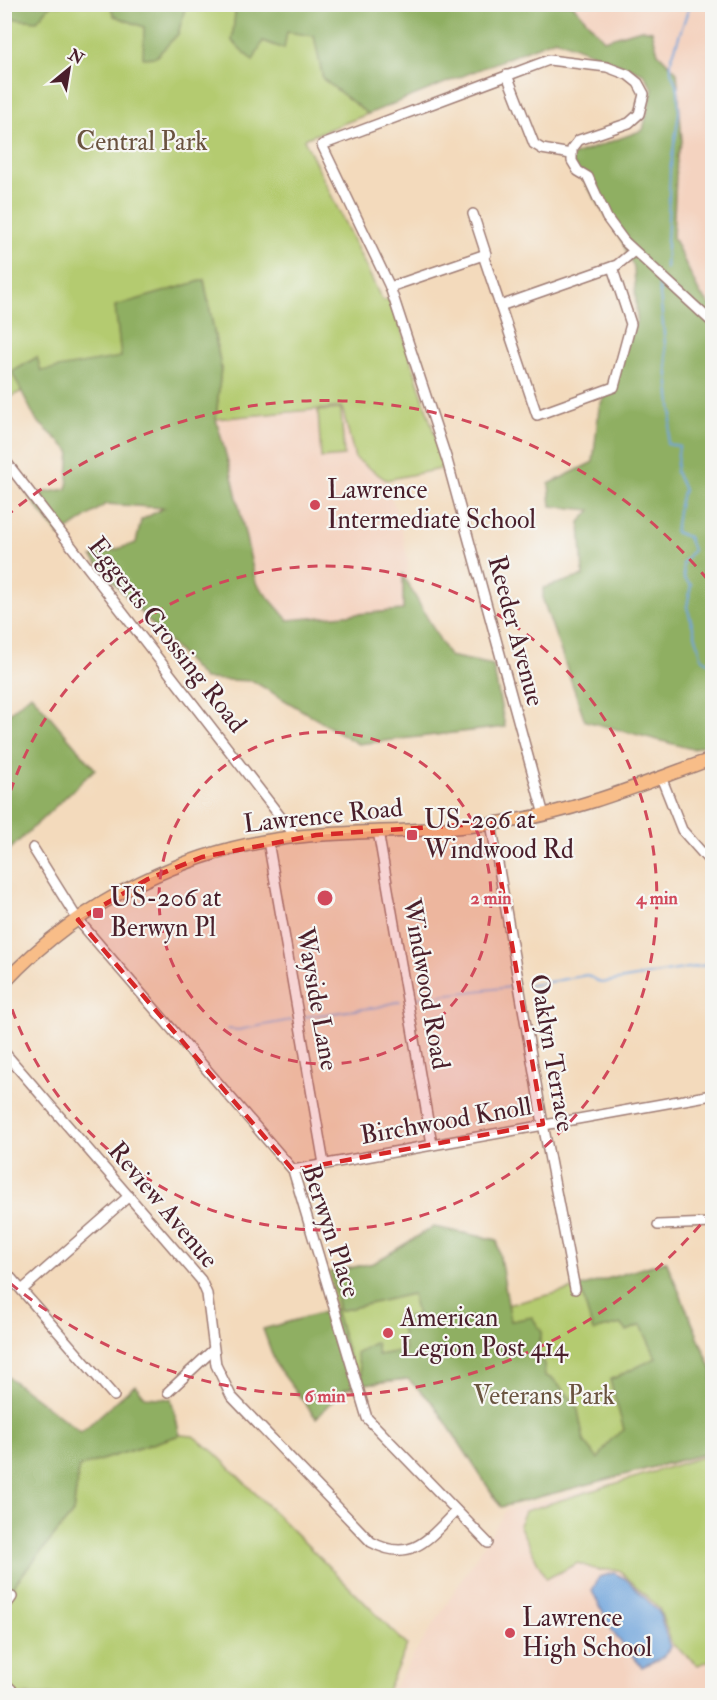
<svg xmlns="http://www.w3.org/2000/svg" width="717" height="1700" font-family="'IM FELL Double Pica',serif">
<rect width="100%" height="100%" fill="#f6f6f2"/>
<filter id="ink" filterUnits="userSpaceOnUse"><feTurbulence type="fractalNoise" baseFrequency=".0167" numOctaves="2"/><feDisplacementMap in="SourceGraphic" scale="12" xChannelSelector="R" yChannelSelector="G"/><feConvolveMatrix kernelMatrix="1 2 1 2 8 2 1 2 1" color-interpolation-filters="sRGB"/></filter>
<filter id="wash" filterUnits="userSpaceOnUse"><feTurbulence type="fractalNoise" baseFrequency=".008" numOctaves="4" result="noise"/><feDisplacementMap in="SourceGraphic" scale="24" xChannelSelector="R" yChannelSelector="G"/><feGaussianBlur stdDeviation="1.35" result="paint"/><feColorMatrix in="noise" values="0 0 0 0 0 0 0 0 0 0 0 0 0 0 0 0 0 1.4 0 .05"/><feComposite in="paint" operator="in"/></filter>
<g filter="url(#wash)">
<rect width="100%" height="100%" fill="#f3dabc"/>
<g fill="#f4d3c0">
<polygon points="573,5 712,5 712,307 700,294 673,237 677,156 682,142 677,72 658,53 641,29 604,40"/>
<polygon points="343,405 355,458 386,480 402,530 408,562 404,610 287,620 256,583 216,419"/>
<polygon points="708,1458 712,1459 712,1695 388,1696 506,1510"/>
</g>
<g fill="#b4cb6f" stroke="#7f754d" stroke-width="1.5">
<polygon points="5,5 482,5 363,110 368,114 304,139 382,300 392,299 445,468 386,480 355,458 342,407 216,419 221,367 204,280 127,359 43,380 5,400"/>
<polygon points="341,409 344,456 321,458 318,411"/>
<polygon points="433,1227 497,1240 507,1305 594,1284 666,1261 712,1370 712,1452 501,1507 434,1404 408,1379 357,1385 324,1273 374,1263"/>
<polygon points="180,1435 193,1436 215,1453 407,1645 385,1695 14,1695 5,1686 4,1597 73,1513 79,1467"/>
<polygon points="712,1454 712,1660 698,1665 672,1644 659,1608 619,1570 597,1570 578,1563 546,1579 519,1525 525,1511"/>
</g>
<g fill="#8faf62" stroke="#6c6746" stroke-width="1.5">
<polygon points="236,4 573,5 604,40 641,29 652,31 658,53 677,72 682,142 677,156 673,237 700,294 712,307 712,742 692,749 585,721 543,600 543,588 583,576 580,522 591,510 551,506 549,484 593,462 599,408 637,320 634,268 622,241 569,157 643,130 653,89 643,73 555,39 368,114 323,79 314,36 287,32 284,49 263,41 253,61 232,41"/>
<polygon points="4,5 5,4 51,5 37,21 5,18"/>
<polygon points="110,5 110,4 186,5 178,34 156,57 143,58 144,27 114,16"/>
<path d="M 204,280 L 221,367 L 216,419 L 233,480 L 256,583 L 288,620 L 403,610 L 403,575 L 449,656 L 493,665 L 505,727 L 358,744 L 253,681 L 204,679 C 166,638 127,600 92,557 L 136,543 L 141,520 L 164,508 L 106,504 L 59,536 L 28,495 L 67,489 L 70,451 L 36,420 L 12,372 L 37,357 L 41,371 L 121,357 L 115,306 Z"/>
<polygon points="31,694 95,769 5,854 5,717"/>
<polygon points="433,1227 497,1240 511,1321 532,1317 542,1332 537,1353 544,1364 545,1376 553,1379 577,1405 584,1441 598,1459 612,1438 624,1430 610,1380 656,1358 641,1325 627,1331 621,1324 593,1331 580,1287 666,1261 712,1370 712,1452 501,1507 434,1404 408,1379 364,1384 356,1353 376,1342 378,1355 405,1350 400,1319 417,1315 412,1294 339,1311 331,1272 374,1263"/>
<polygon points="335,1309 357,1385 345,1389 316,1418 276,1365 263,1329"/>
<polygon points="4,1374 81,1432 135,1385 145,1397 171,1399 180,1435 79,1467 73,1513 7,1593 4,1591"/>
</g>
<polygon fill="#70a4dc" stroke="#5d6284" stroke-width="1.5" points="614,1573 626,1579 659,1612 670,1647 663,1657 642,1667 614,1634 592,1591 599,1577"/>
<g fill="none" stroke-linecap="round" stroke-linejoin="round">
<g stroke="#70a4dc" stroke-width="2">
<polyline points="666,269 670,171 679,113 678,89 671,72 671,60 690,4"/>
<path d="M 659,284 L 672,415 L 667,444 L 679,446 L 676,472 L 684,490 C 677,504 678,516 675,532 L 688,537 L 693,550 L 683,563 L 684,578 L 691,585 L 687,607 L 702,658 L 712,665"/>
<polyline points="527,986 587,975 601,983 712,964"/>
<polyline points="414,998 511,987"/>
<polyline points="303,1017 378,1007 400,1001"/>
<polyline points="228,1029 238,1030 291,1020"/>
</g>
</g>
</g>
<g filter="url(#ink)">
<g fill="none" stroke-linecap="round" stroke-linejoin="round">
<g stroke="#9e7c74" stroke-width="12">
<g id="minor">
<polyline points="507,75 534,144 542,149 571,154"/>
<polyline points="473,214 486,254 390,287 322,145 549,60 607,67 628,75 638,83 644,94 639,114 629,123 579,140 572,149 572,161 578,171 588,177 607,218 624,241 712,322"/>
<polyline points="483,255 537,415 614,387 631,324 612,267"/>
<polyline points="390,287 447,460 544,815"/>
<polyline points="500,306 617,265 634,251"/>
<polyline points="4,459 296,837"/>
<polyline points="661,777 682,830 712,864"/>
<polyline points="491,823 543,1124 575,1289"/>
<polyline points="378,831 432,1144"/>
<polyline points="268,841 324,1164"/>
<polyline points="33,848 78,920 293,1170 367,1418 488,1543"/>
<path d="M 4,1052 L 201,1280 L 207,1294 L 216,1365 L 231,1396 L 371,1542 C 412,1564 429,1538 456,1511"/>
<polyline points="293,1170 712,1095"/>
<polyline points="658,1225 712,1223"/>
<polyline points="4,1270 114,1396"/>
<polyline points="22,1290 129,1196"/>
<polyline points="168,1392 213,1350"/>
<polyline points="4,1608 12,1597"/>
<polyline points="4,1682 18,1696"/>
</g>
</g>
<g stroke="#9e7c74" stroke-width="15">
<path id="major" d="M 4,983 C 81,900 192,846 304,836 C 375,830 448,832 517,820 C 584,809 649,781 712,759"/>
</g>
<use href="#minor" stroke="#fff" stroke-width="9"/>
<use href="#major" stroke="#f8bd88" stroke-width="12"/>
</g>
</g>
<path fill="#d62828" fill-opacity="0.2" stroke="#d62828" stroke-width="4.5" stroke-dasharray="12 8" stroke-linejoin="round" d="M 491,823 L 543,1124 L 293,1170 L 78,920 L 148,879 L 202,857 L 316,835 Z"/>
<g fill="none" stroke="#d1495b" stroke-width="3" stroke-dasharray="10 8">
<circle cx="325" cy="898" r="166"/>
<path d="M5 809A332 332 0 1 1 5 987"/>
<path d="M712 1211A498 498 0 0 1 5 1279M5 517A498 498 0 0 1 712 585"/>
</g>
<g fill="#d1495b" stroke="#f6f6f2" stroke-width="2">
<circle cx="315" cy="505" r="6"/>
<rect x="406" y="829" width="12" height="12" rx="3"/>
<rect x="92" y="907" width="12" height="12" rx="3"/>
<circle cx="388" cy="1333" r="6"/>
<circle cx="510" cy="1633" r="6"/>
</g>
<g text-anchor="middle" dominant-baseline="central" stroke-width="4.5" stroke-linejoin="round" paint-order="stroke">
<g font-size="26" fill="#6a533f" stroke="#f6f6f2">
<text x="142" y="142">Central Park</text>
<text x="544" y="1396">Veterans Park</text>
</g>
<g font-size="26" fill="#4a1f2b" stroke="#f6f6f2" text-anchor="start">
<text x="327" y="490">Lawrence<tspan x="327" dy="30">Intermediate School</tspan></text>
<text x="424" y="820">US-206 at<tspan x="424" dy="30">Windwood Rd</tspan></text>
<text x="110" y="898">US-206 at<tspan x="110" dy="30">Berwyn Pl</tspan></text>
<text x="400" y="1318">American<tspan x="400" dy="30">Legion Post 414</tspan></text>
<text x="522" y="1618">Lawrence<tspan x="522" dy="30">High School</tspan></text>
</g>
<g font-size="26" fill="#4a1f2b" stroke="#f6f6f2">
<text transform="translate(516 631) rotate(75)">Reeder Avenue</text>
<text transform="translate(167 635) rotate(52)">Eggerts Crossing Road</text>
<text transform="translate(323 816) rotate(-6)">Lawrence Road</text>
<text transform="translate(426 984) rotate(80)">Windwood Road</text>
<text transform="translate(317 999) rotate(80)">Wayside Lane</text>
<text transform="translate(552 1053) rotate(80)">Oaklyn Terrace</text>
<text transform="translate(446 1121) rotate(-10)">Birchwood Knoll</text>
<text transform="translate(163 1205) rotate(50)">Review Avenue</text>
<text transform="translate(331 1231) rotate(72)">Berwyn Place</text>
</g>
</g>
<circle cx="325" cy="898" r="9" fill="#d1495b" stroke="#f6f6f2" stroke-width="3"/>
<g font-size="18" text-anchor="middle" font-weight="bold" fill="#d1495b" stroke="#f6f6f2" stroke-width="4.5" stroke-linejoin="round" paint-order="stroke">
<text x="491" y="904">2 min</text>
<text x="657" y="904">4 min</text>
<text x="325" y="1402">6 min</text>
</g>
<rect width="717" height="1700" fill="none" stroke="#f6f6f2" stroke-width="24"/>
<g transform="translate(69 69) rotate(30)" stroke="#f6f6f2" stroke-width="4.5" paint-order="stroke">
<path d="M0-4.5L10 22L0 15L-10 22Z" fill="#4a1f2b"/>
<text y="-9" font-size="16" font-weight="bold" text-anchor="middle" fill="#4a1f2b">N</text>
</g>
</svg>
